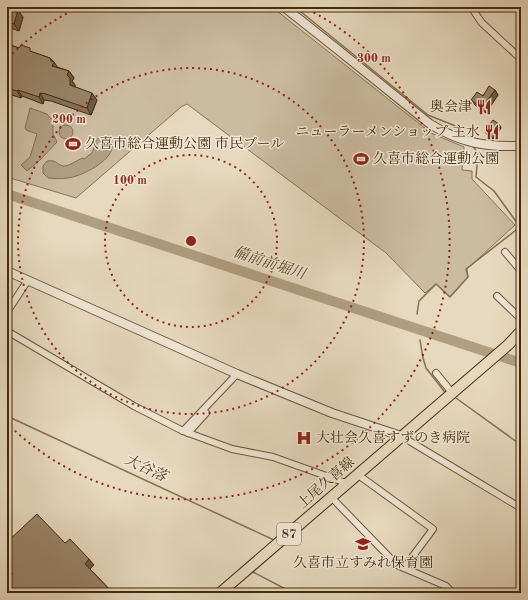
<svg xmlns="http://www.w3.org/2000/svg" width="528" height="600" font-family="'Old Standard TT','Noto Serif JP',serif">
<rect width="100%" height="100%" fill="#e7d9bf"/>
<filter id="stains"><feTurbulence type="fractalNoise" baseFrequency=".005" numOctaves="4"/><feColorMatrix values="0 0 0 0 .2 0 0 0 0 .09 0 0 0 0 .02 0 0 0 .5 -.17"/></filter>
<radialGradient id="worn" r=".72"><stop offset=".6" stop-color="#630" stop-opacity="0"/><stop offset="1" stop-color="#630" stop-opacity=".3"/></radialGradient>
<polygon fill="#cbbba1" stroke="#887357" points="7,7 272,7 431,133 464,147 462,170 472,171 472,179 515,225 467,269 468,277 450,297 436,284 425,293 386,253 187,104 181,107 76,198 7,177"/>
<g fill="#b09e82" stroke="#857053">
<polygon points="30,108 47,114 51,119 53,118 53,134 57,142 41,159 27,171 21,165 30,157 37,134 26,130 25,128"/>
<circle cx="66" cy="132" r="7"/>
<path d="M 107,137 C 110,139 111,140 112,144 C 115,159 85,174 73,177 C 65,179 56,179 48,178 L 43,173 L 43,166 L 47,161 C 57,159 57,166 65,166 C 71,165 77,160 83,158 L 84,159 L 92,153 C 96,144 92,137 107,137 Z"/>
</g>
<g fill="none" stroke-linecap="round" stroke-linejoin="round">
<g stroke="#857053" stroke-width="1.5">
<polyline points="295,7 428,115 458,127 468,138"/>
<polyline points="417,314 419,301 436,284 450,297 468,277 466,269 520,227 494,191 476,177 478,154 473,146"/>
<polyline points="420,340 423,358 426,368 444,391 446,393"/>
<polyline points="456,398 521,445"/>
<polyline points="7,416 274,540"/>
<polyline points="253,572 293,593"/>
</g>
<polyline stroke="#b09e82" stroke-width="10" points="7,194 521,363"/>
<g stroke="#6e563a" stroke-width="8">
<g id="minor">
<polyline points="471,7 482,23 521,59"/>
<polyline points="505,252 521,271"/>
<polyline points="497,296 521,319"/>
<polyline points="7,312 28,280"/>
<polyline points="7,331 134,406 183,431 232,449 273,457 346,483"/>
<polyline points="436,373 449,389 453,392"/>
<polyline points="183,431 237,374"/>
<polyline points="188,433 206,413"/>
<polyline points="401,436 521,508"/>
<polyline points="357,474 433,529 404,568"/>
<polyline points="331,497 397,565 446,586 453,593"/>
</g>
</g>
<g stroke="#6e563a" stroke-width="10">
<g id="tertiary">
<path d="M 284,7 L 337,49 L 430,124 C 461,143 485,147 521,146"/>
<polyline points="7,271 237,374 332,413 401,436"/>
</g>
</g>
<g stroke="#452b0d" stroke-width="12">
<polyline id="primary" points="220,593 508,345 521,331"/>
</g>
<use href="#minor" stroke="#efe6d5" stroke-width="6"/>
<use href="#tertiary" stroke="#efe6d5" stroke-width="8"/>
<use href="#primary" stroke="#e7d9bf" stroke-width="10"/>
</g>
<g fill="#84725b" stroke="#452b0d">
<polygon points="7,7 11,7 23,17 19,31 7,27"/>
<polygon points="7,44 50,58 57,67 69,71 74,78 72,81 75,85 75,87 97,100 91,115 51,101 44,100 43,104 22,96 21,98 12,95 9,92 7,91"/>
<polygon points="495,90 498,95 486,113 475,105 471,100"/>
<polygon points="499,124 501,128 493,139 487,135 485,131"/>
<polygon points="7,542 65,543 94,565 90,569 113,593 11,574 7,570"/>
</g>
<g fill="#6b5d4a" stroke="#452b0d">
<polygon points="18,10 23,17 19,31 14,24"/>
<polygon points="50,58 54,62 59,69 52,66 51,61"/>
<polygon points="69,71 74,78 72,81 75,85 75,92 70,85 67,75"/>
<polygon points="18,90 22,96 21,98 17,91"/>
<polygon points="495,90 498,95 486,113 482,108"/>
<polygon points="40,93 44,100 43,104 39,97"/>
<polygon points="92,93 97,100 91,115 87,108"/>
<polygon points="499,124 501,128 493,139 491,136"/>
<polygon points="89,559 94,565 89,570 85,564"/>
</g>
<g fill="#99856a" stroke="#452b0d">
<polygon points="7,7 9,7 18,10 14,24 7,22"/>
<polygon points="7,44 19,48 21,45 30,48 30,51 50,58 51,61 54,62 52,66 69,71 67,75 70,78 70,85 92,93 87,108 46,94 40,93 39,97 18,90 17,91 7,88"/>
<polygon points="489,86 495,90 482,108 471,100 477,92 483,96"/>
<polygon points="493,120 499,124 491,136 485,131"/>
<polygon points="37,514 65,543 70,539 89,559 85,564 113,593 7,593 7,573 13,574 7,568 7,542"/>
</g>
<g fill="none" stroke="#8f2418" stroke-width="2" stroke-dasharray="2 4">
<circle cx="191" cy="241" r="86"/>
<circle cx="191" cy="241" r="173"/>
<path d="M8 58A259 259 0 0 1 79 7M303 7A259 259 0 1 1 8 424"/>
</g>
<defs>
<g id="restaurant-bare" transform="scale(1.2)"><path d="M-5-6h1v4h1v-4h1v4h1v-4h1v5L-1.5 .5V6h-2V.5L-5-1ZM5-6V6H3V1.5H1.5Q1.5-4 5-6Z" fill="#8f2418" stroke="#efe6d5" stroke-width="2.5" paint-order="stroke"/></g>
<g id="stadium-bare" transform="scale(1.2)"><path d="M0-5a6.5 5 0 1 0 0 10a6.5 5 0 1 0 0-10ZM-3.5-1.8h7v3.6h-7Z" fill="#8f2418" stroke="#efe6d5" stroke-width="2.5" paint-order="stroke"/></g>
<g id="hospital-bare" transform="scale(1.2)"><path d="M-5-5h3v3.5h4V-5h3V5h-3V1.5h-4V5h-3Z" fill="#8f2418" stroke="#efe6d5" stroke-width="2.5" paint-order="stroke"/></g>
<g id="school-bare" transform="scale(1.2)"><path d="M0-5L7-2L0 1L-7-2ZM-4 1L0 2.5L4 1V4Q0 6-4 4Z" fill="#8f2418" stroke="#efe6d5" stroke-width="2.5" paint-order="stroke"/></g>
</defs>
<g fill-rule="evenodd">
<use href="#restaurant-bare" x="484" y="107"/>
<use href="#restaurant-bare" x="492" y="132"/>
<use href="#stadium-bare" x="73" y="144"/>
<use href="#stadium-bare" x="361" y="159"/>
<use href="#hospital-bare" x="304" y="438"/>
<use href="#school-bare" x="363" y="544"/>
</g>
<g text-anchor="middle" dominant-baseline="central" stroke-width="3" stroke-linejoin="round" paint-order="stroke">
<rect fill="#efe6d5" stroke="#786349" stroke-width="1" x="277" y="523" width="24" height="22" rx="3"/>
<g font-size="13" font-weight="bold" fill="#452b0d">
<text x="289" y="534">87</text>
</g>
<g font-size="14" fill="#452b0d" stroke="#efe6d5" text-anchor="start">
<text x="472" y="107" text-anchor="end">奥会津</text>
<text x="480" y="132" text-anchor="end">ニューラーメンショップ 主水</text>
<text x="85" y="144">久喜市総合運動公園 市民プール</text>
<text x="373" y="159">久喜市総合運動公園</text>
<text x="316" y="438">大壮会久喜すずのき病院</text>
<text x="363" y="563" text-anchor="middle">久喜市立すみれ保育園</text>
</g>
<g font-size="14" fill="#452b0d" stroke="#efe6d5">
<text transform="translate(326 483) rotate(-41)">上尾久喜線</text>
</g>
<g font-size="15" font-style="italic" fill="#60482a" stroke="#efe6d5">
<text transform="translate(269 264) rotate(18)">備前前堀川</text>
<text transform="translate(145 469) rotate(25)">大谷落</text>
</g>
</g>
<circle cx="191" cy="241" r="6" fill="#8f2418" stroke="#efe6d5" stroke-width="2"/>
<g font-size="12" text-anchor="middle" font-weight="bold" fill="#8f2418" stroke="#efe6d5" stroke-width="3" stroke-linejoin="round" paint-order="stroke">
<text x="374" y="62">300 m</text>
<text x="69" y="123">200 m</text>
<text x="130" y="184">100 m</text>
</g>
<rect width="528" height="600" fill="none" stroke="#e7d9bf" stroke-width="24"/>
<rect x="8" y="8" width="512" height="584" fill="none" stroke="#452b0d" stroke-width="2"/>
<rect x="12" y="12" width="504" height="576" fill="none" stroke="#452b0d"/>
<rect width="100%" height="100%" filter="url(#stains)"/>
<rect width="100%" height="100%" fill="url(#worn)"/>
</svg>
